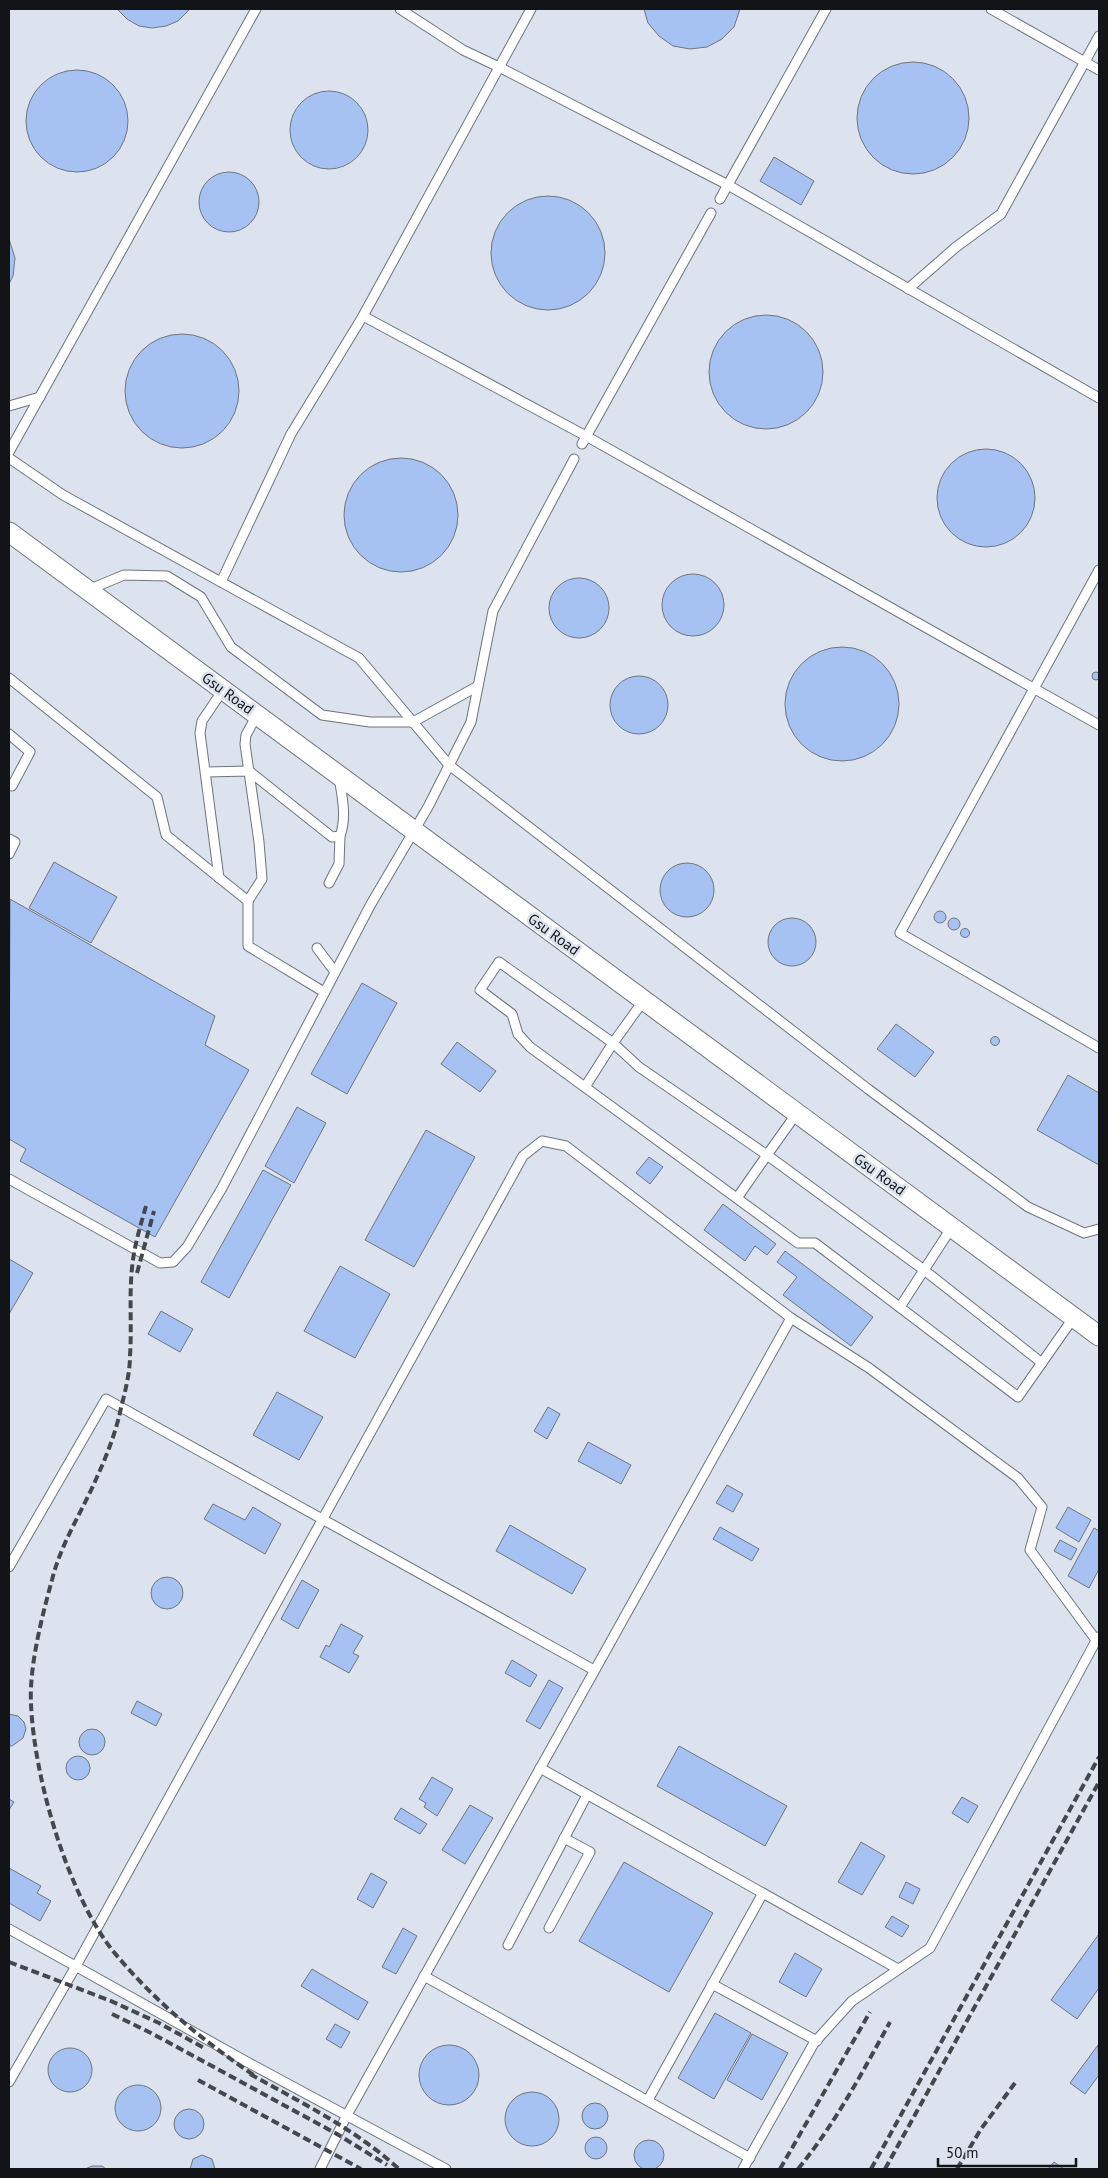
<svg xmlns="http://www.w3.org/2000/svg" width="1108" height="2178" font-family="'PT Sans',sans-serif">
<rect width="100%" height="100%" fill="#dce3ee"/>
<g fill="#a6c2f2" stroke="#6f757f">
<polygon points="117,9 190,9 178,21 166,26 152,28 139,26 127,19"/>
<polygon points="644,9 740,9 734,27 722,39 707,47 690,49 673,46 659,36 648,23"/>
<circle cx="913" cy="118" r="56"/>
<circle cx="77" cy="121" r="51"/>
<circle cx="329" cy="130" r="39"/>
<polygon points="774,157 814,181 801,205 760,181"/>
<circle cx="229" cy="202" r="30"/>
<circle cx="548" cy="253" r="57"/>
<polygon points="9,239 15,258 13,276 9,284"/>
<circle cx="766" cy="372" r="57"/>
<circle cx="182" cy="391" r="57"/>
<circle cx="986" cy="498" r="49"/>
<circle cx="401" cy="515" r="57"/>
<circle cx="693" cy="605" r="31"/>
<circle cx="579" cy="608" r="30"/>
<circle cx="842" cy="704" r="57"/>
<circle cx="1096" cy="676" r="4"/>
<circle cx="639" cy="705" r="29"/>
<polygon points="54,862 117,897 91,943 29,908"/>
<circle cx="687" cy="890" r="27"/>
<polygon points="10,899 215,1016 205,1045 249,1070 155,1237 20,1161 26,1149 9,1139"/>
<circle cx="940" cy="917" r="6"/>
<circle cx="954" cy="924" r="6"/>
<circle cx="792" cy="942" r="24"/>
<circle cx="965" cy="933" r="4.5"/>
<polygon points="362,983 397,1003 347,1094 311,1074"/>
<polygon points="896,1024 934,1052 915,1077 877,1049"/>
<circle cx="995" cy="1041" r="4.5"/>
<polygon points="457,1042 496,1071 480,1092 441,1064"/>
<polygon points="1068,1075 1099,1093 1099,1165 1037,1130"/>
<polygon points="297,1107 326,1123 294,1183 265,1166"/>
<polygon points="426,1130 475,1157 414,1267 365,1240"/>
<polygon points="649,1157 663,1167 650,1184 636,1173"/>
<polygon points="263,1170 291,1185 229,1298 201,1282"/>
<polygon points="723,1204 776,1244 767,1255 755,1246 745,1261 704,1230"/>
<polygon points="785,1251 873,1317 851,1346 783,1295 797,1277 777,1262"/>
<polygon points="9,1259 33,1273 9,1314"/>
<polygon points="340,1266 390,1294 355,1358 304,1331"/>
<polygon points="161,1311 193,1329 180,1352 148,1334"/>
<polygon points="277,1392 323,1417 299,1460 253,1435"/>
<polygon points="548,1407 560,1414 547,1439 534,1431"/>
<polygon points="588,1442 631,1465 621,1484 578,1461"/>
<polygon points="727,1485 743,1494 733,1512 716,1503"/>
<polygon points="213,1504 245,1520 253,1507 281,1524 265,1554 204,1519"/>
<polygon points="1068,1507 1091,1520 1079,1542 1056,1528"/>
<polygon points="510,1525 586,1569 572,1594 496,1551"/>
<polygon points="720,1527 759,1549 752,1561 713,1539"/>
<polygon points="1094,1528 1099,1531 1099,1569 1089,1588 1068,1576"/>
<polygon points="1060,1540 1077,1549 1071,1560 1054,1551"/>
<circle cx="167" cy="1593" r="16"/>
<polygon points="302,1580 319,1590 298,1629 281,1619"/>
<polygon points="341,1624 363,1636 353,1653 359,1656 349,1673 320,1657 326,1645 329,1647"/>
<polygon points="512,1660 537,1675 530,1687 505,1673"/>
<polygon points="549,1680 563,1688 540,1729 526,1721"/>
<polygon points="137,1701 162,1714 156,1726 131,1713"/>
<polygon points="9,1714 18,1716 24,1722 26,1729 23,1738 12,1746 9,1746"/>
<circle cx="92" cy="1742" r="13"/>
<polygon points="679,1746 787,1806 765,1846 657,1786"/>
<circle cx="78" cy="1768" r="12"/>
<polygon points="432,1777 453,1789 437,1816 424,1807 426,1803 419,1799"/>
<polygon points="962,1797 978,1806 968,1823 952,1813"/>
<polygon points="9,1799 14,1802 9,1810"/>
<polygon points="470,1805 493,1818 465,1864 442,1850"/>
<polygon points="401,1808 427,1824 420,1834 394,1819"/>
<polygon points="861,1842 885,1856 862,1895 838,1882"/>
<polygon points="624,1862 713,1913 669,1992 579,1941"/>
<polygon points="9,1868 41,1886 37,1893 51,1901 40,1921 9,1903"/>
<polygon points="371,1873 387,1882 373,1908 357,1899"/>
<polygon points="906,1882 920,1889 913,1904 899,1897"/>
<polygon points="892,1916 909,1926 902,1937 885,1927"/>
<polygon points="403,1928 417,1936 396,1974 382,1967"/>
<polygon points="1099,1934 1099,1988 1077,2019 1051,2000"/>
<polygon points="795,1953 822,1969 806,1997 779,1982"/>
<polygon points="312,1969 368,2002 358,2020 301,1986"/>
<polygon points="715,2013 751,2033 714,2099 678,2078"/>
<polygon points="335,2024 350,2032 341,2048 326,2039"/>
<polygon points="752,2034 788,2053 762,2100 727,2080"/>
<circle cx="449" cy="2075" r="30"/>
<polygon points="1098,2045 1099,2075 1085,2094 1070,2083"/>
<circle cx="70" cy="2070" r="22"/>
<circle cx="138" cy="2108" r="23"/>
<circle cx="532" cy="2119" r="27"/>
<circle cx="595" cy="2116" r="13"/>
<circle cx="189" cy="2124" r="15"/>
<circle cx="596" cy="2148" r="11"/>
<circle cx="649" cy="2155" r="15"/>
<polygon points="202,2155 212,2159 215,2169 190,2169 193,2159"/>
<polygon points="1054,2162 1064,2169 1048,2169"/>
<polygon points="92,2166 102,2166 106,2169 85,2169"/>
</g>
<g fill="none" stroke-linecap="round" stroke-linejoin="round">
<g stroke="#6e747e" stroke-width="11">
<g id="service">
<polyline points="400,9 463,50 499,67 728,185 1099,398"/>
<polyline points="991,9 1099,70"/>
<polyline points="720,199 826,9"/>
<polyline points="908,289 956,247 1001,214 1099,36"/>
<polyline points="363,316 586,436 1099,725"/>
<polyline points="9,406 40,397"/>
<polyline points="582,444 711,213"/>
<polyline points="9,452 256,9"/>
<polyline points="9,458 63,495 359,658 449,765 868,1089 1028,1207 1084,1233 1099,1229"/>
<polyline points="1099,570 900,933 1099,1048"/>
<polyline points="221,582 291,434 363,316 531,9"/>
<polyline points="88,590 124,575 167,576 201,597 231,647 322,715 370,722 413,722 478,686"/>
<polyline points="9,678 157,797 166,835 248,901 248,946 324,992"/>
<polyline points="9,734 30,752 12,786 9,784"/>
<path d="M 206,772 L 249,771 L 332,837 L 340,836 C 347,817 342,796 339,777"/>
<polyline points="9,839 15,842 9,854"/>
<polyline points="219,878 200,733 202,721 223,690"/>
<polyline points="329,883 339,864 340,836"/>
<polyline points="248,901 262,879 259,842 245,744 246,735 257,715"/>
<polyline points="317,948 335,972"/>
<polyline points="644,1000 613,1043 499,962 480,990 512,1014 518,1034 530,1047 798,1243 815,1243 1018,1397 1074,1317"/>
<polyline points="585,1087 613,1043 639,1067 767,1155 737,1198"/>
<polyline points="797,1113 767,1155 924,1270 900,1307"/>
<polyline points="9,1179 160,1263 173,1262 187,1247 222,1188 371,904 428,807 471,722 493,611 574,459"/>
<polyline points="952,1227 924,1270 1042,1363"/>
<polyline points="9,1567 106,1399 594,1670"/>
<polyline points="540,1768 898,1969"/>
<polyline points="549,1928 590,1852 564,1838"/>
<polyline points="9,1929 249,2063 446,2169"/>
<polyline points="508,1945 587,1795"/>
<polyline points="424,1976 750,2158"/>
<polyline points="712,1984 817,2041"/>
<polyline points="9,2082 76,1966 523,1156 542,1141 566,1146 791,1318 869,1368 1018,1478 1042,1507 1030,1550 1096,1640"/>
<polyline points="648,2100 763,1893"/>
<polyline points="320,2169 347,2115 791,1318"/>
<polyline points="743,2169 814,2043 852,2001 930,1948 1098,1637"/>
</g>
</g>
<g stroke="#6e747e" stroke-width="21">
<polyline id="minor" points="9,532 1099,1336"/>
</g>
<use href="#service" stroke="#fff" stroke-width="9"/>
<use href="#minor" stroke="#fff" stroke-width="19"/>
<g stroke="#44474d" stroke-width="4" stroke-dasharray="8 4" stroke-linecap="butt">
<path d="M 146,1206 C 140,1227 134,1247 132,1268 C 129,1297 132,1326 130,1356 C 130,1373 125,1392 121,1408 C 116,1432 107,1455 97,1477 C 82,1512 61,1543 52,1580 C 42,1616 29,1667 31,1704 C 34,1777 67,1893 113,1951 C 154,2001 202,2040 255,2076"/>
<polyline points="137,1273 154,1211"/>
<polyline points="9,1962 111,2001 159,2023 206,2049"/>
<polyline points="112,2014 153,2034 337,2134 387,2165"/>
<path d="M 250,2074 C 302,2103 355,2129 399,2169"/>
<polyline points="198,2080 361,2169"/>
<polyline points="780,2169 870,2012"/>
<path d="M 798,2169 C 835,2124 862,2073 890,2022"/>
<polyline points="871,2169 1099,1757"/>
<polyline points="885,2169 1099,1782"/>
<polyline points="957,2169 981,2129 1015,2083"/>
</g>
</g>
<g text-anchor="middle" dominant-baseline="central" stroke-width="5" stroke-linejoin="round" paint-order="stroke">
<g font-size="15" fill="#121418" stroke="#dce3ee">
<text transform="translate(228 693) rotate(36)">Gsu Road</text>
<text transform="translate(554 934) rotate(36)">Gsu Road</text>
<text transform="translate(880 1174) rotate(36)">Gsu Road</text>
</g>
</g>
<rect width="1108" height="2178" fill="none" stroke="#121418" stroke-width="20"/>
<path d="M938 2158v8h138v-8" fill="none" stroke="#121418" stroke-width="2.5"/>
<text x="946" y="2158" font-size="15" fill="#121418" stroke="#dce3ee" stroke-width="4" paint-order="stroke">50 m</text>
</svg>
